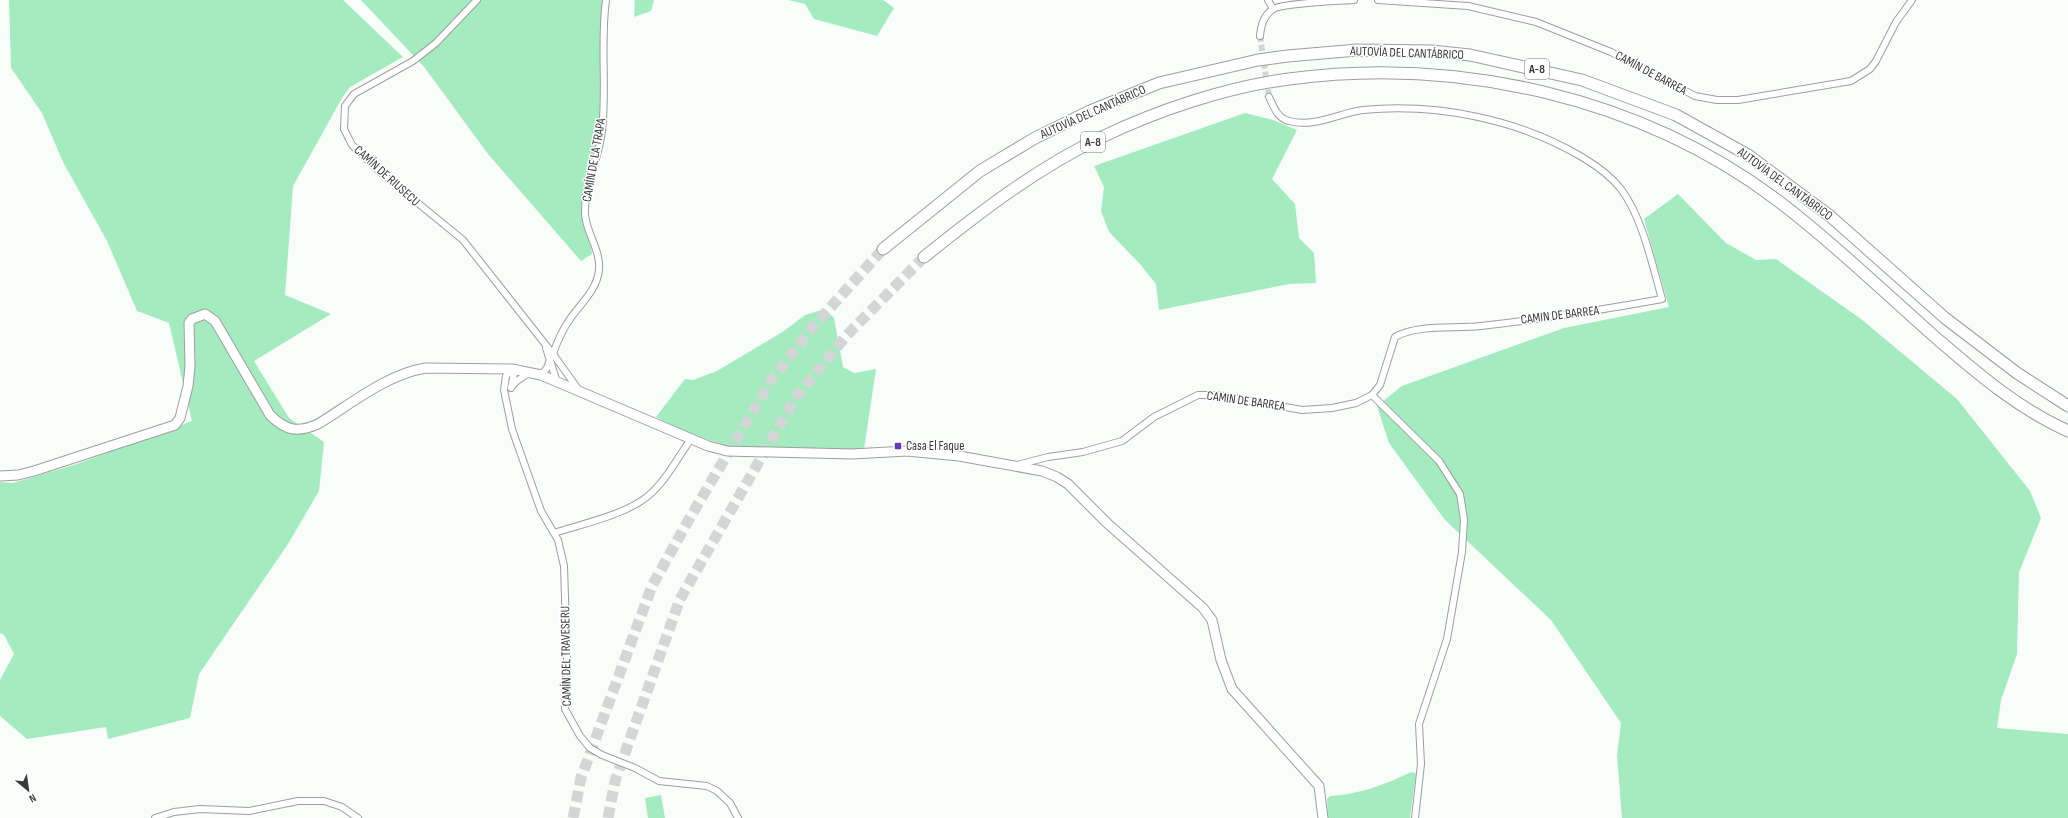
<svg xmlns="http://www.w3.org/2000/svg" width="2068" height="818" font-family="'Sofia Sans Condensed',sans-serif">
<rect width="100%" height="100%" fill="#f8fdfa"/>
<g fill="#a5ebc0">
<polygon points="9,0 343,0 403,57 350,87 342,98 293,186 285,295 331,314 254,361 289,418 324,442 319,491 288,544 199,674 190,718 108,739 106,727 27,739 0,716 0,680 14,654 4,635 0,633 0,482 13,483 77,464 192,421 169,323 137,311 107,241 63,162 42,113 11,68"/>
<polygon points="361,0 605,0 602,23 600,125 585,192 592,254 581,261 488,154 425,68"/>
<polygon points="635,0 654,0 651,11 634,17"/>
<polygon points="788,0 883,0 894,8 877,36 814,19 805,4"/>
<polygon points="1245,113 1273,120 1297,130 1272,179 1295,204 1299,238 1314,253 1316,283 1289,284 1159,310 1156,284 1140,264 1109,232 1101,211 1104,187 1094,166"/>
<polygon points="1678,194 1726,243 1756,260 1776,259 1861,319 1957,399 2030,491 2041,518 2019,572 2017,654 2001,700 1997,728 2068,734 2068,818 1622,818 1617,755 1621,723 1551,620 1445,520 1389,443 1377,406 1402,386 1564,328 1669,307 1644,219"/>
<polygon points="825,309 834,318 843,367 854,373 876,369 864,449 820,449 727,446 687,433 656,417 685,379 693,380 717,371 784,331 805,315"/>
<path d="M 1411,772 L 1416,773 L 1410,818 L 1328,818 L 1327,799 L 1330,796 C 1360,794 1384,785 1411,772 Z"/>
<polygon points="661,795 665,818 648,818 645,798"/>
</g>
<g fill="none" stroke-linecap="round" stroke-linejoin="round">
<polyline stroke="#d2d6d4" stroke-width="6" stroke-dasharray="6 3" stroke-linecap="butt" points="1260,36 1269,97"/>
<g stroke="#d2d6d4" stroke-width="11" stroke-dasharray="11 5.5" stroke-linecap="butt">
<polyline points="573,818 581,778 652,586 688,521 770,382 812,328 883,249"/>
<polyline points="608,818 615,781 680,599 796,397 846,336 924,257"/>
</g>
<g stroke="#9ba09d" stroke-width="8">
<g id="street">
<polyline points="477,0 436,43 413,61 354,94 345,106 344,129 352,145 380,172 463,240 553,354 578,389"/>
<polyline points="1268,0 1273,9"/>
<polyline points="1378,0 1468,6 1536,22 1611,52 1695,96 1717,100 1738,100 1851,81 1870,69 1876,61 1896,22 1912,0"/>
<path d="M 1260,36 C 1261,26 1263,16 1273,9 C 1283,3 1339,1 1354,0"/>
<polyline points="546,348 557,382"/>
<path d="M 553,354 C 557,342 563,329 570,319 C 581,303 597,290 599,270 C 601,250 586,233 585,214 C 584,185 599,159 602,131 C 607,87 600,44 606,0"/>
<polyline points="541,375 547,368 550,360"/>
<polyline points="512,386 517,381 530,372"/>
<polyline points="511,388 514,374 512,369 506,376 504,390 512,429 541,511 558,540 564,566 567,661 565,709 580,736 590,748 602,755 635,768 659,781 707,786 717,791 730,803 738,818"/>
<polyline points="1372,395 1439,461 1460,494 1464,520 1462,552 1447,639 1419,724 1421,764 1415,818"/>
<path d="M 1017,465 L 1048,457 L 1083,452 L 1122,441 L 1154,417 L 1198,395 L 1218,395 L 1302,410 L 1332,408 L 1356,403 L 1372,395 L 1380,385 L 1395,337 C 1417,324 1455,329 1481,326 C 1542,319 1602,310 1662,299 C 1652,264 1643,219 1621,189 C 1610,175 1597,166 1582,157 C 1518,119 1437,103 1363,110 C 1339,113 1314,128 1289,121 C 1277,118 1274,107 1269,97"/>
<path d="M 554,533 C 582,524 625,515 648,496 C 666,481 678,457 691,439"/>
<polyline points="155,818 174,812 200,809 249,811 298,801 324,801 342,807 358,818"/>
</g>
</g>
<g stroke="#9ba09d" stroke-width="11">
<path id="secondary" d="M 0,476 L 18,475 L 34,471 L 175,425 L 180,418 L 188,386 L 190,366 L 189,323 L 192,319 L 205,314 L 215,321 L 270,415 C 286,431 298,433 318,424 C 351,404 387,374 426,368 L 512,369 L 541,375 L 708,446 L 727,451 L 852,454 L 907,451 L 959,456 L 1042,471 L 1057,477 L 1068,484 L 1107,523 L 1203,608 L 1212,620 L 1221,660 L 1232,689 L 1319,786 L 1323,818"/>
</g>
<g stroke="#9ba09d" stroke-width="13">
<g id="highway">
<polyline points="883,249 980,171 1035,138 1090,111 1159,83 1258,60 1288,56 1357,50 1431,51 1470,55 1582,80 1676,115 1748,155 1830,216 1945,318 2017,373 2068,406"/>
<path d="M 924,257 C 980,212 1037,168 1102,137 C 1158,110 1227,87 1289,79 C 1457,56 1640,97 1777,200 C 1832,242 1883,291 1935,337 C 1977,373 2017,408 2068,431"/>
</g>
</g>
<use href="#street" stroke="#fff" stroke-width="6"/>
<use href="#secondary" stroke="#fff" stroke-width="9"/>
<use href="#highway" stroke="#fff" stroke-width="11"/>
</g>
<rect fill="#6439b1" stroke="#fff" stroke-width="1.5" x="894" y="442" width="8" height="8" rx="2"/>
<g text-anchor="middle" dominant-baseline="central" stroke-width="3" stroke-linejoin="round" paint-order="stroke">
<g fill="#fff" stroke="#747675" stroke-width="1">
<rect x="1525" y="59" width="24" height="20" rx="3"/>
<rect x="1081" y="132" width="24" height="20" rx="3"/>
</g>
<g font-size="12" font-weight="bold" fill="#393b3a">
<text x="1537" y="69">A-8</text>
<text x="1093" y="142">A-8</text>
</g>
<g font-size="13" fill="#393b3a" stroke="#fff">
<text transform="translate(1407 53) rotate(2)">AUTOVÍA DEL CANTÁBRICO</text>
<text transform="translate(1651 73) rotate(28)">CAMÍN DE BARREA</text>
<text transform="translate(1093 112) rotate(-24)">AUTOVÍA DEL CANTÁBRICO</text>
<text transform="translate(594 160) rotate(-80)">CAMÍN DE LA TRAPA</text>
<text transform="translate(387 176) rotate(42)">CAMÍN DE RIUSECU</text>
<text transform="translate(1785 184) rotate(36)">AUTOVÍA DEL CANTÁBRICO</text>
<text transform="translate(1560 315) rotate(-7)">CAMIN DE BARREA</text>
<text transform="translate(1246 401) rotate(8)">CAMIN DE BARREA</text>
<text transform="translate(566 656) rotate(-91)">CAMÍN DEL TRAVESERU</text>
</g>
<g font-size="13" fill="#393b3a" stroke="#fff" text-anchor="start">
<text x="906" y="446">Casa El Faque</text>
</g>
</g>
<g transform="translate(28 790) rotate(151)" stroke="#ffffff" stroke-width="3" paint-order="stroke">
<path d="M0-3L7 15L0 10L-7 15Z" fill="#393b3a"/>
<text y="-6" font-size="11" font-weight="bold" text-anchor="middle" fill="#393b3a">N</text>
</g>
</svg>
